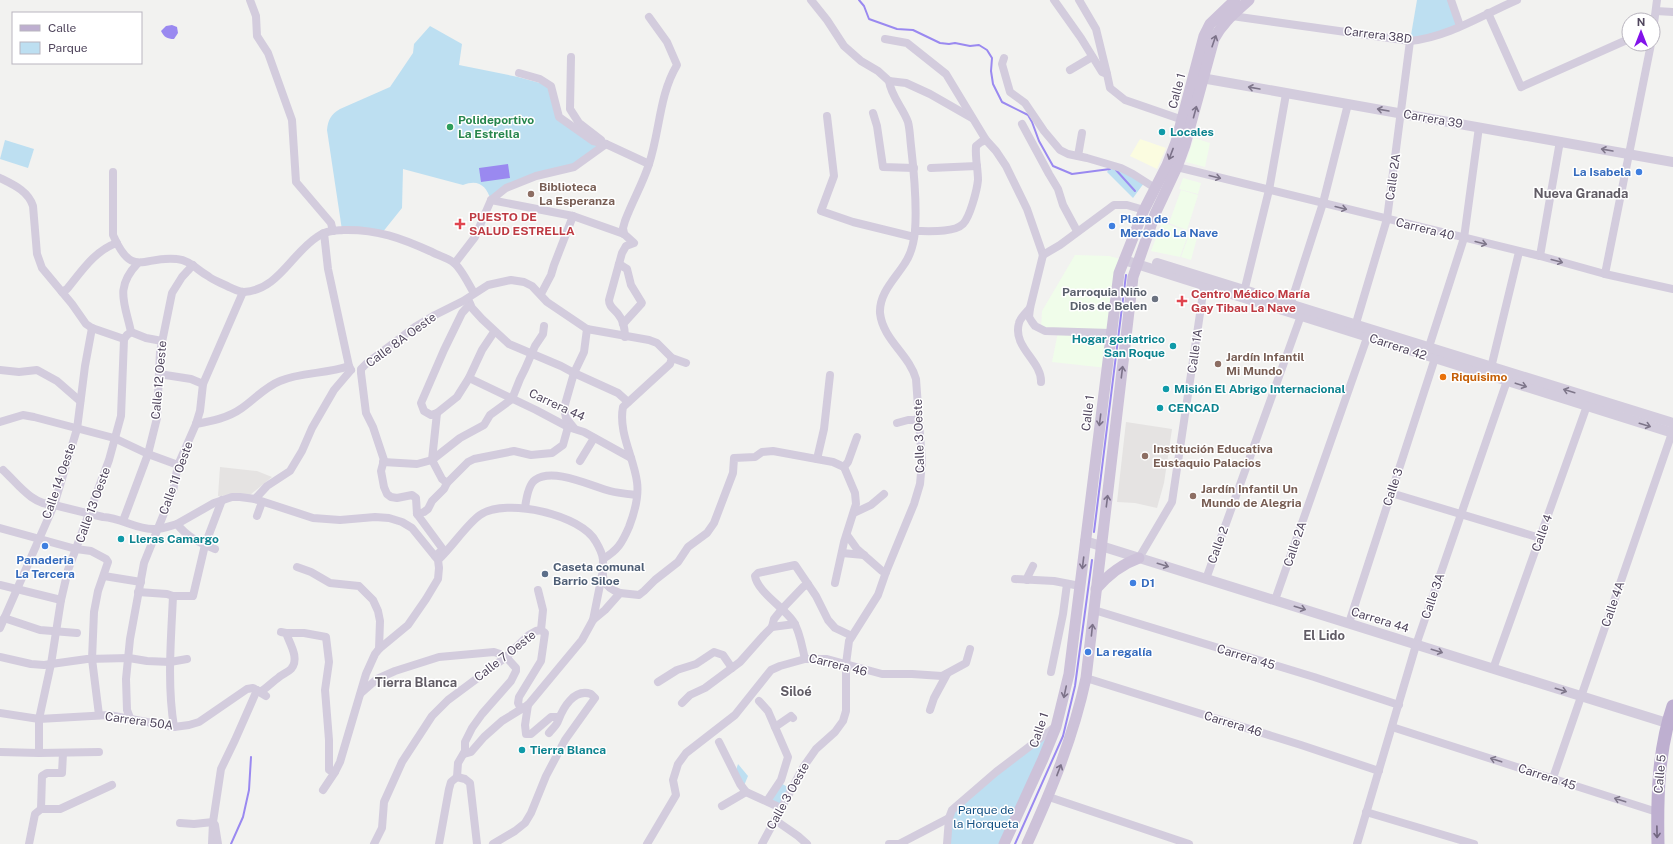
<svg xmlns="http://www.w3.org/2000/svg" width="1673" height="844" font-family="'Public Sans',sans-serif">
<rect width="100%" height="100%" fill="#f2f2f0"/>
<g fill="#f0fdea">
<polygon points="1194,138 1210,143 1205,167 1186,162"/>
<polygon points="1183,178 1201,183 1198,194 1179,189"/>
<polygon points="1181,190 1198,195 1187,230 1169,223"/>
<polygon points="1162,222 1189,232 1180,257 1151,251"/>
<polygon points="1190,232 1198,234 1191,260 1181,257"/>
<polygon points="1075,255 1109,256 1124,260 1107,368 1052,362 1058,332 1041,330 1042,311"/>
</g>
<g fill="#e5e3e2">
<polygon points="1126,422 1172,429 1164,483 1157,508 1135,503 1117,502"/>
<polygon points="220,467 257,471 272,477 250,495 218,496"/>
</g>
<polygon fill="#fbfce0" points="1140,139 1166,148 1157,169 1130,156"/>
<g fill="#bddff1">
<polygon points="1417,0 1451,0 1460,26 1410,41"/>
<path d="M 430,26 L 462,44 L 459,65 L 518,77 L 551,86 L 559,117 L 606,144 L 574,167 L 536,176 L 491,200 C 486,186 479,179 463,185 L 403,169 L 402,208 L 382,233 L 342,230 L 327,130 C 328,120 331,114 340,109 L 390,87 L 413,53 L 414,44 Z"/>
<polygon points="5,140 34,149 28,168 0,159"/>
<polygon points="1111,166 1144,183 1133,198 1107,172"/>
<polygon points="1056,727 1004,844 947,844 952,810"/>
<polygon points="738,764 748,776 743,788 735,773"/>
<polygon points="779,782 791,789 781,808 767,801"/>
</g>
<g fill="#9a89f0">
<path d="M 172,25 L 177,27 L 178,33 L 174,39 C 167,39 164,37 161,31 L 166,26 Z"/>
<polygon points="508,164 510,178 481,182 479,168"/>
</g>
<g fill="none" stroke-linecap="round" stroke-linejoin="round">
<g stroke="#9a89f0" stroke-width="2">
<polyline points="859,0 864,6 869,19 897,29 913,30 940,43 949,44 955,43 970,46 979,45 987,50 992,58 991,71 993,84 1002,102 1028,115 1032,122 1039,141 1053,166 1072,174 1110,169"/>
<polyline points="1116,170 1135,191"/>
<polyline points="1094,532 1126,275"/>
<polyline points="231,844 243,817 249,790 251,757"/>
<polyline points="1015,844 1063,736 1075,686 1092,560"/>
</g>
<g stroke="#d3ccdd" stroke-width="8">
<polyline points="250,0 256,16 257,36 268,53 292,120 296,182 331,223 333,231"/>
<polyline points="811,0 827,20 844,46 861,61 878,71 889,81 906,83 930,94 972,118"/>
<polyline points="1054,0 1081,38 1102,72 1107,74 1110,88 1125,100 1183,120"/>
<polyline points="1079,0 1096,29 1107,74"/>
<polyline points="1451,0 1460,26"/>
<polyline points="1656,11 1673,12"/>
<polyline points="1488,13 1521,87 1629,39"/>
<path d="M 1232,16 L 1410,41 C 1449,37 1482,15 1517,0"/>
<polyline points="1653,31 1657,0"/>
<polyline points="885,39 907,43 946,74 986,140 996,151 1006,166 1027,209 1043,255 1030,308 1029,317 1032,322 1035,326 1045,331 1111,333"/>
<polyline points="571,57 570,109 579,123 601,140"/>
<polyline points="1004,58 1002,64 1010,92 1025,103 1044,131 1060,150 1068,154 1087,158 1121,168 1133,174 1155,188"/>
<polyline points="1070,70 1092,57"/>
<polyline points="519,73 540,79 551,86 559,117 593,141 606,144 649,164"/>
<polyline points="873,113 877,126 883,167 914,168"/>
<polyline points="827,116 834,176 821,211 853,222 914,237"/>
<polyline points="1022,124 1049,174 1058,189 1063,205 1077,231"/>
<polyline points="1078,156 1082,133"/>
<polyline points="1177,167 1540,256 1605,274 1673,289"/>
<polyline points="931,168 977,166"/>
<path d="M 113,172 L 113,235 C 133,280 143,255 177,259 C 190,260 197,270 208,276 C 214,281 222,283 229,287 C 234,289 239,292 244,292 C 278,290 291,254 317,237 C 324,231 333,231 343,230 C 377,229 401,238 432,252 C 439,256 448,258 454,263 C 461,268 469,285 474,293"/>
<path d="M 0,178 C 14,185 28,191 33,206 L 37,254 L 42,268 L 72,304 L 86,324 L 92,328 L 124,339"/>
<path d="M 491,200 L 573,216 L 624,234 L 634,243 L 626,246 L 622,253 L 609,300 C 609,307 614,309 618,314 C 623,320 625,329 625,337"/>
<path d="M 915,231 C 928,231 954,233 963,224 C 970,217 977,190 978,180 C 978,169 975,158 976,146 L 981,142 L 986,140"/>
<polyline points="324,233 328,269 349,366"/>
<path d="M 624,234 L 623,228 L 625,221 C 632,202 643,183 649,164 C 660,131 659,95 677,65 L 667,42 L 649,17"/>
<polyline points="1043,255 1060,245 1114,205 1127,205 1144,210"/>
<polyline points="1540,256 1560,141"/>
<polyline points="455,263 475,237 491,200 506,188 536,176 574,167 606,144"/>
<polyline points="619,264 627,269 631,285 642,303 623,324"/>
<polyline points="1605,274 1651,44"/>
<path d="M 62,292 L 67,289 C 81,272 95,250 117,243"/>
<polyline points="541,294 551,275 554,265 573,216"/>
<polyline points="1243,296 1269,190 1286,94"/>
<polyline points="468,299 472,308 482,319 509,344 561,366 574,373 618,393 628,402"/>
<path d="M 1030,308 C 1027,312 1020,318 1019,323 C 1012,347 1042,361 1041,382"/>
<polyline points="1289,309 1323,203 1348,104"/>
<polyline points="1354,330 1387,219 1410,41"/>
<polyline points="131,332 146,338 162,341"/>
<polyline points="1427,353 1464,238 1479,127"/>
<polyline points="0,370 19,372 37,370 57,381 80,401"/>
<polyline points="1490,372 1519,252"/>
<polyline points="159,374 191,379 203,384"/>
<polyline points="469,378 536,410 568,427 584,432 631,458"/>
<polyline points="437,413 457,397 469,378 482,350 494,332"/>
<polyline points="0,422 23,415 34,417 114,438 148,454 178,465"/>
<polyline points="897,423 908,420 918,420"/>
<path d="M 196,424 C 212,421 228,418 242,408 C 255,399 265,387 280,381 C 301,372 327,374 349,366 L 351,370"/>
<polyline points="574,428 566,418 564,408 574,373 584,352 587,329"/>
<polyline points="817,459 824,429 830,375"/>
<polyline points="580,461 594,438"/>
<polyline points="383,462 417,464 432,460 460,438 484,425 490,415 512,399 520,379 525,369 535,346 543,334 544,326"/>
<path d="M 3,470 C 19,485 31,504 54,505 L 103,517 C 122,518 137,530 155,529 C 162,529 170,526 177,524 C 187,537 200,543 215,549"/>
<polyline points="447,483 468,462 474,459 514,451 531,455 552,453 563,445 568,427"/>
<polyline points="1391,493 1540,538"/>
<polyline points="255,499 267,486 290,471 302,451 312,428 334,390 351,370"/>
<path d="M 525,508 C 526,500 528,485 535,480 C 553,467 591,486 610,491 C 618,493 628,494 637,495"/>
<polyline points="854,513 871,505 884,494"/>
<polyline points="417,514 424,512 428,509 432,501 444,489 447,483 442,479 432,460 437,413 431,415 424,411 421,403 444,350 462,313 470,304"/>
<polyline points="257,516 262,502"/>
<polyline points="123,521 148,454 157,418 160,352 172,293 182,277 193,265"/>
<polyline points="177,524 214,503 232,497 240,497 255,499 313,518 340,520 375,517 389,518 402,522 412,528 438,560 439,568 438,579 426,599 408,625 379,649"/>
<polyline points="0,528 76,549 91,551 106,559 108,562 98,591 94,612 92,659 99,715"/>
<polyline points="847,535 857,549 882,571 886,572"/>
<polyline points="842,553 864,555"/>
<polyline points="435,556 441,551 442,548 417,514 416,498 412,495 397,498 391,497 387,494 384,487 381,471 384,460 373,427 366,413 361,373 361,369 366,364 415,327 435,315 463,301 488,285 511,280 524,282 532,286 547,302 587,329 649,340 657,343 672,358 686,363"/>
<polyline points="1139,558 1172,502 1205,280"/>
<path d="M 439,559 C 452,547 467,524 480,515 C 506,497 582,515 596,542 C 599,547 602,553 603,559 C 603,576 599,585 620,593"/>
<path d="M 603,559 C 618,550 622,543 629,527 C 634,514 639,496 637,482 C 634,458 618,432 623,407 L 670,364 L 672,358"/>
<polyline points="297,567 311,572 330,583 359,586 373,600 378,611 380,621 379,649 375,654 366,674 340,762 335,772 323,790"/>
<polyline points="104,576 141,582"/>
<polyline points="1015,579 1054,581 1080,586"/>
<polyline points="1206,579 1303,310"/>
<polyline points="1027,580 1028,576 1033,566"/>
<polyline points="835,583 844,542 856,504 855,493 844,467 848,462 857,437"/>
<polyline points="0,585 61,600"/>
<polyline points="138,592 167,594 173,596 193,596 205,545 222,500"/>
<path d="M 173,596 C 171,640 167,684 174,727"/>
<polyline points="1275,600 1369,332"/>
<polyline points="1094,610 1314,677 1399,705"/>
<polyline points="4,618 40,630 77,633"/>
<polyline points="593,620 605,610 620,593 639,595 644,591 655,580 678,562 688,547 707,533 714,523 733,473 734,458 755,457 762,452 773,451 833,462 844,467"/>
<polyline points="1349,623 1437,352"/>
<polyline points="772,627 795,624"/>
<polyline points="0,628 54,505 77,429 85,366 92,328"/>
<polyline points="286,633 304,633 326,637 329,662 325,690 329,740 329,770 335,772"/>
<polyline points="0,657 31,664 44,665 87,659 129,658 147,661 170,662 187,659"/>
<path d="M 805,659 C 802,647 800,631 793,621 C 783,607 757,591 755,576 L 758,573 L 795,565 L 816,596 L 828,620 L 835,628 L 852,636"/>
<polyline points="1493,669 1589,400"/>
<polyline points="1051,672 1063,614 1067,584"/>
<polyline points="1086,678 1301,745 1379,771"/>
<polyline points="658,682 677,670 696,664 714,652 723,655 732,668"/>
<path d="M 260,692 C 267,688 272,682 278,678 C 282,674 287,673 291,669 C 300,659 290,644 286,633 L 281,632"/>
<polyline points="361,693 377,679 395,671 439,657 494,652 500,654 506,657 516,668 516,671 511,681 482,714 472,728 465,742 465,751 458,763 457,777 451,782 449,789 439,844"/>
<polyline points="759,701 768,711 788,757 781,780 767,801"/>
<polyline points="682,703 690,695 705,688 740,662 764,635 772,627 774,619 782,609 803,587 808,584"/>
<polyline points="528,705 525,725 526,734 531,734 551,717 559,717"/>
<polyline points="521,709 518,703 519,697 541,661 545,633 541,630 543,610 538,590"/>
<polyline points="930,710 934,698 947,674"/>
<polyline points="0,713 39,719 109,715 174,727 189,725 199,722 247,689 253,688 266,696"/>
<polyline points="130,718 127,710 126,679 130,639 144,563 173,491 178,465 196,424 200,411 203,384 243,292"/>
<polyline points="775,727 791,716 793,718"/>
<polyline points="1392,727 1657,812"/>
<polyline points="719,742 740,784 746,792 781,808"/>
<polyline points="0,752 39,753 99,752"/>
<path d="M 39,753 L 39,719 L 51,664 L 61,600 L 68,570 L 109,460 L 121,416 L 124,339 L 127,335 L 131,332 C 125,303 114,288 138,263"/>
<polyline points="464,754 471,752 484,737 502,721 528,705 582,640 593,620 602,575"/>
<polyline points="457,777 465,779 470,783 477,844"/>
<polyline points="1553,778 1673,430"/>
<polyline points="1049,797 1189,844"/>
<polyline points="722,806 746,792"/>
<polyline points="41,809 60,809 112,785"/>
<polyline points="1366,812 1474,844"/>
<polyline points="775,820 798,836 807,844"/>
<polyline points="180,823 194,824 213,822 212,844"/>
<polyline points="29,844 35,814 41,809 42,776 47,773 62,773 63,753"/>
<polyline points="218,844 215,825 213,822 221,769 235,740 257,690"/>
<polyline points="374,844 382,828 384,802 402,762 432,716 448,700 506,657 529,635 536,631 541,630"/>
<path d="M 493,844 L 515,831 L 525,823 L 531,813 L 546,776 L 565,740 L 595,698 L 591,694 C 574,688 563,708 558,721 C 557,725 552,729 549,733"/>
<polyline points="647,844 676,795 673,780 678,764 686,753 735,715 771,670 780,666 805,659 827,659 882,674 912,674 942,676 966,663 970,649"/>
<path d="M 762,844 L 804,766 L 816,749 L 835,732 L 843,721 L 846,711 L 846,664 L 849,641 L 878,595 L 886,572 L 914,504 L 920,484 L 922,462 L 916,379 C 909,354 883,340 880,313 C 879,293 895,279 905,263 C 911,254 914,242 915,231 C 917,205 914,172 911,146 C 910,138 910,130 908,122 C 903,108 891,96 889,81"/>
<polyline points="889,844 899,844"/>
<polyline points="899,844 949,818"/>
<polyline points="947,844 949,818 952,810 996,772 1055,727"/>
<polyline points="1357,844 1416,645 1509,375"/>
</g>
<g stroke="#d3ccdd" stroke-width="10">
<polyline points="1196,77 1673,162"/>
<polyline points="1124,260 1673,433"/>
<polyline points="1157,263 1673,423"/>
<polyline points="1085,541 1667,723"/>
</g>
<g stroke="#cdc2d9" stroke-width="11">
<path d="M 1096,589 C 1108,575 1122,564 1139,558"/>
<polyline points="1004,844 1043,759 1056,727 1069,674 1119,273 1144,210 1167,165 1176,142 1204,36 1210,24 1235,0"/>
<path d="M 1027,844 C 1052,789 1073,738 1086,678 L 1133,277 L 1155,214 L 1177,167 L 1185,145 L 1214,39 C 1222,23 1236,12 1249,0"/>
</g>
<path stroke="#beafd0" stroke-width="13" d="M 1658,844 C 1657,798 1658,750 1673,706"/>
</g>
<defs><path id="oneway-shaft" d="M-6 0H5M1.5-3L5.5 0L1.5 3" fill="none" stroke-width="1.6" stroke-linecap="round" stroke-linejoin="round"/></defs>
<g stroke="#7c7289">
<use href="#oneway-shaft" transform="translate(1214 41) rotate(-71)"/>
<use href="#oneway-shaft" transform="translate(1195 112) rotate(-75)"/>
<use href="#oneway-shaft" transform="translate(1171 154) rotate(111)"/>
<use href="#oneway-shaft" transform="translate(1122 372) rotate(-83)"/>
<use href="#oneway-shaft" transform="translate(1100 420) rotate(97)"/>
<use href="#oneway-shaft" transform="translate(1107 501) rotate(-83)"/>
<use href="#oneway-shaft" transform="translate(1083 563) rotate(97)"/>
<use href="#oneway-shaft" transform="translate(1092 630) rotate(-84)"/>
<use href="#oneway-shaft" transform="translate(1065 692) rotate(102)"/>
<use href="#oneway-shaft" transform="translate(1059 770) rotate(-69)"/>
</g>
<g stroke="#7e768a">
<use href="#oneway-shaft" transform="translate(1254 88) rotate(-170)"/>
<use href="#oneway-shaft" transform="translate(1383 110) rotate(-170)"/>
<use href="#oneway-shaft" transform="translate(1607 150) rotate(-170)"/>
<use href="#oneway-shaft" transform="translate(1215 177) rotate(14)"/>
<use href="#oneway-shaft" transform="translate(1341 208) rotate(14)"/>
<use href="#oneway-shaft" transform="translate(1481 243) rotate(14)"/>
<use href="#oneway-shaft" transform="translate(1557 261) rotate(15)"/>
<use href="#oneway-shaft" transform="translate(1521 385) rotate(18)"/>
<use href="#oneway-shaft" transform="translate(1569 391) rotate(-163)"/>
<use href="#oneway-shaft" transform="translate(1645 425) rotate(17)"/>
<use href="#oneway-shaft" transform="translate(1163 565) rotate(17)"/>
<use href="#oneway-shaft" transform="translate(1300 608) rotate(17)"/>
<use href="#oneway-shaft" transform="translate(1437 651) rotate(17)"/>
<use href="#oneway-shaft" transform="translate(1561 690) rotate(17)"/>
<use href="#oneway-shaft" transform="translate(1496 760) rotate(-162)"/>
<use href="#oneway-shaft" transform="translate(1620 800) rotate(-162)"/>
</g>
<use stroke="#726680" href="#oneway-shaft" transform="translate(1657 832) rotate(89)"/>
<circle fill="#2e9e5b" stroke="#fff" stroke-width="1.5" cx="450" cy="127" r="4"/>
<g fill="#0f9aa8" stroke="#fff" stroke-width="1.5">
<circle cx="1162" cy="132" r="4"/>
<circle cx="1173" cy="346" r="4"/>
<circle cx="1166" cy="389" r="4"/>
<circle cx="1160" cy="408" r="4"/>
<circle cx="121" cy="539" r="4"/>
<circle cx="522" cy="750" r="4"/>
</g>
<g fill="#3f7fe0" stroke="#fff" stroke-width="1.5">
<circle cx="1639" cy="172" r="4"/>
<circle cx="1112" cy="226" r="4"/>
<circle cx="45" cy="546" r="4"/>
<circle cx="1133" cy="583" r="4"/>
<circle cx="1088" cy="652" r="4"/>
</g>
<g fill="#8d6e63" stroke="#fff" stroke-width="1.5">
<circle cx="531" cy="194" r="4"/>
<circle cx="1218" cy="364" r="4"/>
<circle cx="1145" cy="456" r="4"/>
<circle cx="1193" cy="496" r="4"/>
</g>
<g fill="#e0444e" stroke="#fff" stroke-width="1.5">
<path d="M458 218h4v4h4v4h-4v4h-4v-4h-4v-4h4z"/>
<path d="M1180 295h4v4h4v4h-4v4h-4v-4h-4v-4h4z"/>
</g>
<circle fill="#6b7280" stroke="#fff" stroke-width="1.5" cx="1155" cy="299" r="4"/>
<circle fill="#e8710a" stroke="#fff" stroke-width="1.5" cx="1443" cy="377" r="4"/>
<circle fill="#5c6f8a" stroke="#fff" stroke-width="1.5" cx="545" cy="574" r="4"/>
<g text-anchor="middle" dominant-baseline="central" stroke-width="3" stroke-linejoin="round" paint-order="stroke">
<g font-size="12" fill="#51475e" stroke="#fff">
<text transform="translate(1378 35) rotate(7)">Carrera 38D</text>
<text transform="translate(1177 91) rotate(-75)">Calle 1</text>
<text transform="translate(1433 119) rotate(10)">Carrera 39</text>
<text transform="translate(1393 177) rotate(-82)">Calle 2A</text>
<text transform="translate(1425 229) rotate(14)">Carrera 40</text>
<text transform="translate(401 340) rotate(-36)">Calle 8A Oeste</text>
<text transform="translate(1398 347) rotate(18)">Carrera 42</text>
<text transform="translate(1195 351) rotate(-82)">Calle 1A</text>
<text transform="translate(159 380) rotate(-85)">Calle 12 Oeste</text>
<text transform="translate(557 405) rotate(25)">Carrera 44</text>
<text transform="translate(1088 413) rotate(-83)">Calle 1</text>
<text transform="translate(919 436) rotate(-92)">Calle 3 Oeste</text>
<text transform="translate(176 478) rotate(-70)">Calle 11 Oeste</text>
<text transform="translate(59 481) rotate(-71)">Calle 14 Oeste</text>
<text transform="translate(1393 487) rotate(-72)">Calle 3</text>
<text transform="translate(93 505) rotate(-70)">Calle 13 Oeste</text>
<text transform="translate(1542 533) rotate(-70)">Calle 4</text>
<text transform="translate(1295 544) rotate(-71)">Calle 2A</text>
<text transform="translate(1218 545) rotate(-70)">Calle 2</text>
<text transform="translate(1433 596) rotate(-71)">Calle 3A</text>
<text transform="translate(1613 604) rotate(-71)">Calle 4A</text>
<text transform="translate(1380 620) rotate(17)">Carrera 44</text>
<text transform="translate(505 656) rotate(-38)">Calle 7 Oeste</text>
<text transform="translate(1246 657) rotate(17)">Carrera 45</text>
<text transform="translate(838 665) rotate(14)">Carrera 46</text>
<text transform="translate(139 721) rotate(8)">Carrera 50A</text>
<text transform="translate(1233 724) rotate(17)">Carrera 46</text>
<text transform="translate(1039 730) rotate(-71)">Calle 1</text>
<text transform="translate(1660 774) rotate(-85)">Calle 5</text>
<text transform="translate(1547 777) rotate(18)">Carrera 45</text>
<text transform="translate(788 796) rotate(-61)">Calle 3 Oeste</text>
</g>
<g font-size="12" font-weight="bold" fill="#27864d" stroke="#fff" text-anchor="start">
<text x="458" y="120">Polideportivo<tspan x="458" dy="14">La Estrella</tspan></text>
</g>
<g font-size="12" font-weight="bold" fill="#0d838f" stroke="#fff" text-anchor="start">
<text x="1170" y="132">Locales</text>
<text x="1165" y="339" text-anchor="end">Hogar geriatrico<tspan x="1165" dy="14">San Roque</tspan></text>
<text x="1174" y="389">Misión El Abrigo Internacional</text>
<text x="1168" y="408">CENCAD</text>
<text x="129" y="539">Lleras Camargo</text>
<text x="530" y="750">Tierra Blanca</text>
</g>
<g font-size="12" font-weight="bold" fill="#366cbe" stroke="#fff" text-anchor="start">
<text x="1631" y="172" text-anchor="end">La Isabela</text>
<text x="1120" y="219">Plaza de<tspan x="1120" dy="14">Mercado La Nave</tspan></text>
<text x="45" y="560" text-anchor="middle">Panaderia<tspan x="45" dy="14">La Tercera</tspan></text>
<text x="1141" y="583">D1</text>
<text x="1096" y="652">La regalía</text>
</g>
<g font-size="12" font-weight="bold" fill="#785e54" stroke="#fff" text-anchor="start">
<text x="539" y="187">Biblioteca<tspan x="539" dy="14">La Esperanza</tspan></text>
<text x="1226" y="357">Jardín Infantil<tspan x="1226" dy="14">Mi Mundo</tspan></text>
<text x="1153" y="449">Institución Educativa<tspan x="1153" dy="14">Eustaquio Palacios</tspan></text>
<text x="1201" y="489">Jardín Infantil Un<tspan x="1201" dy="14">Mundo de Alegria</tspan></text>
</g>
<g font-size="12" font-weight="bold" fill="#be3a42" stroke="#fff" text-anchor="start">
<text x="469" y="217">PUESTO DE<tspan x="469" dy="14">SALUD ESTRELLA</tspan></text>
<text x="1191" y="294">Centro Médico María<tspan x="1191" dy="14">Gay Tibau La Nave</tspan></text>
</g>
<g font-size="12" font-weight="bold" fill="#5b616d" stroke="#fff" text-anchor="end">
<text x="1147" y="292">Parroquia Niño<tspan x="1147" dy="14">Dios de Belen</tspan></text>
</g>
<g font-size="12" font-weight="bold" fill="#c56008" stroke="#fff" text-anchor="start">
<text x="1451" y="377">Riquisimo</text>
</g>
<g font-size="12" font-weight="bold" fill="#4e5e75" stroke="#fff" text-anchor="start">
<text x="553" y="567">Caseta comunal<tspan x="553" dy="14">Barrio Siloe</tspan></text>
</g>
<g font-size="12" fill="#145184" stroke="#fff">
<text x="986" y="810">Parque de<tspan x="986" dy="14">la Horqueta</tspan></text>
</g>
<g font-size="13" font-weight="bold" fill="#615c65" stroke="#fff">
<text x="1581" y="193">Nueva Granada</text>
<text x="1324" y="635">El Lido</text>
<text x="416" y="682">Tierra Blanca</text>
<text x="796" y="691">Siloé</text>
</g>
</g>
<rect x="12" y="12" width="130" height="52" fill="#ffffff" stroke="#b9b5bf"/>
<rect x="20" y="25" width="20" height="6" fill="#beafd0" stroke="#b9b5bf"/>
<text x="48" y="32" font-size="12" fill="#51475e">Calle</text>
<rect x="20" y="42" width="20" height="12" fill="#bddff1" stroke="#b9b5bf"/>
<text x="48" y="52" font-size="12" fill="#51475e">Parque</text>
<g transform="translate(1641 32)"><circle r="19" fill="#ffffff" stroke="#b9b5bf"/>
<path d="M0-3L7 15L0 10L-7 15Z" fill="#8212ea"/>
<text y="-6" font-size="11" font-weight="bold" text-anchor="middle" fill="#51475e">N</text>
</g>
</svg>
